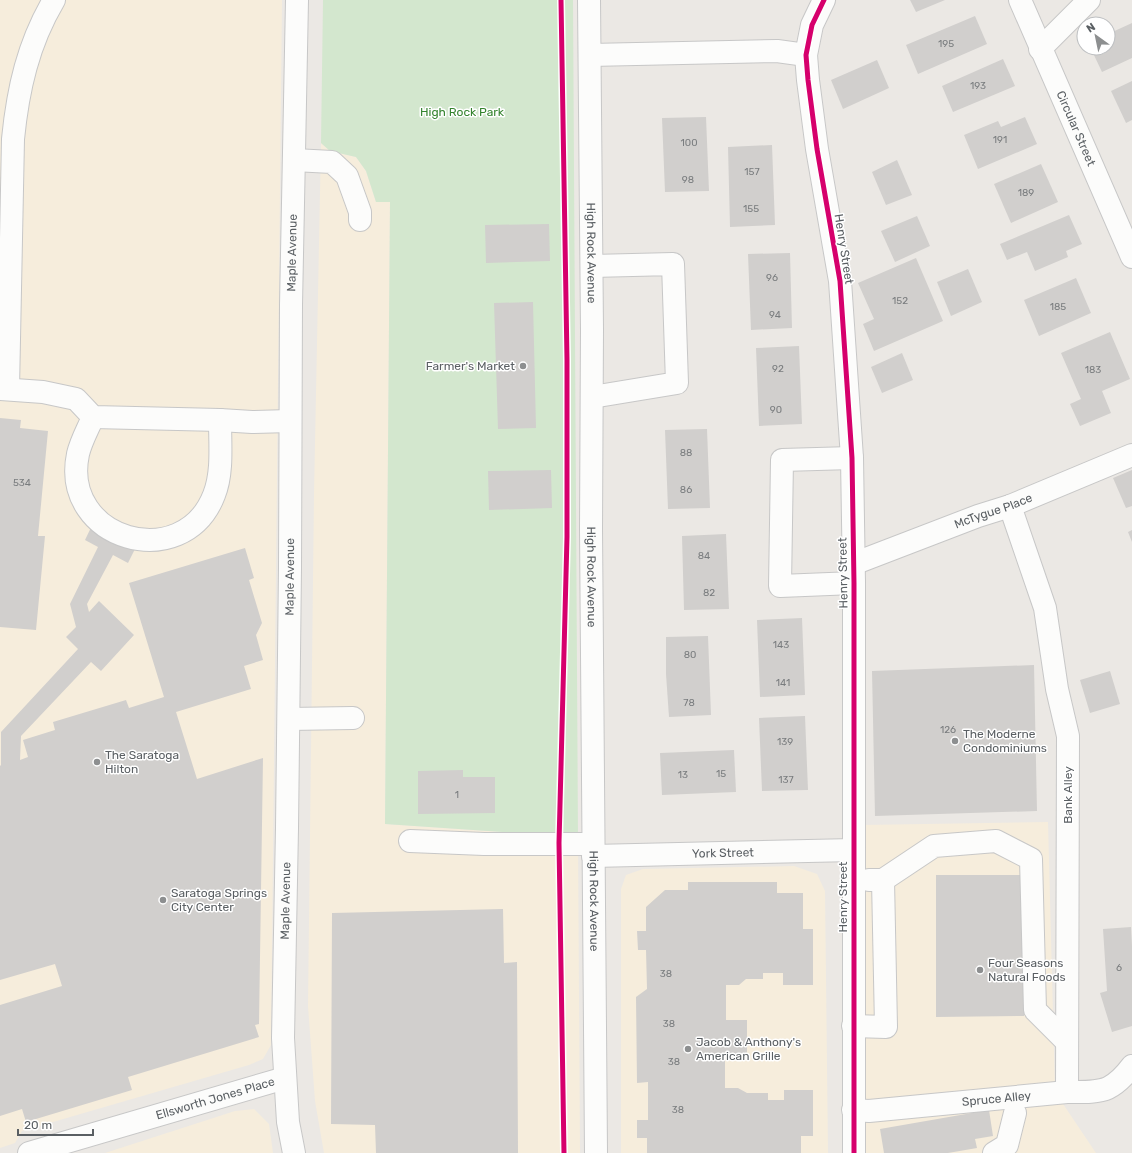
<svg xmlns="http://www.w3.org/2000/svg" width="1132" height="1153" font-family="Rubik,sans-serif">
<rect width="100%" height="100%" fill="#ebe8e4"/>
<g fill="#f6eddc">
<polygon points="0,0 282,0 271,1045 263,1059 249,1065 22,1131 15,1143 0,1148"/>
<polygon points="321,143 330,151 356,157 366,171 376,202 390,201 385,824 578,837 580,1153 324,1153 315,1101 308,1006 314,494"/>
<polygon points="1048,822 1055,1092 1096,1153 864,1153 862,825"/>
<polygon points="794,866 817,874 825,891 828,1153 621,1153 621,889 626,875 643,869"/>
<polygon points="254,1109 269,1124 273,1153 105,1153 235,1111"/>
</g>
<polygon fill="#d3e7ce" points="323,0 573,0 578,837 385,824 390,202 376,202 366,171 356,157 330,151 321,143"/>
<g fill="#d1cfcd">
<polygon points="910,0 945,0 916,12"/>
<polygon points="975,16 987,44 918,74 906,45"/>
<polygon points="1132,23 1132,58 1102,72 1093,53 1101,50 1100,48 1108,48 1108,34"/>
<polygon points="1003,59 1015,86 953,112 942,86"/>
<polygon points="877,60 889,88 843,109 831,80"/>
<polygon points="1132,81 1132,120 1126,123 1111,91"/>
<polygon points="706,117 709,191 665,192 662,118"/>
<polygon points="1025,117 1037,144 978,169 964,135 998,121 1001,127"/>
<polygon points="772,145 775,225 730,227 728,147"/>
<polygon points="897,160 912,195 886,205 872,172"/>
<polygon points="1041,164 1058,202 1011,223 994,184"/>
<polygon points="1069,215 1082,244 1066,251 1068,257 1035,271 1027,252 1007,260 1000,244"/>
<polygon points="917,216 930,246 895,262 881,231"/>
<polygon points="549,224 550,261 486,263 485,225"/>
<polygon points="790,253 792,328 751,330 748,254"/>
<polygon points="916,258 943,321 874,351 863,324 874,319 858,283"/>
<polygon points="968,269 982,302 951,316 937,282"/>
<polygon points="1076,278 1091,313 1039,336 1024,300"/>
<polygon points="533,302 536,428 498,429 494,303"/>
<polygon points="1110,332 1130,379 1102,391 1111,413 1080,426 1070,404 1081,399 1061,353"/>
<polygon points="799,346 802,424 759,426 756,348"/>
<polygon points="902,353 913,380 882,393 871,367"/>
<polygon points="0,418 21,420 20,428 48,431 38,536 45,536 36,630 0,627"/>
<polygon points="707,429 710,508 668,509 665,430"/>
<polygon points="551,470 552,508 489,510 488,471"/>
<polygon points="1132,470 1132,506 1126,508 1113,478"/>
<polygon points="97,515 141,537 128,563 113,555 87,604 89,612 99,601 134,635 101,671 91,662 21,736 20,760 28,757 23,740 55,730 53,722 126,700 129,708 164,697 129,583 245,548 254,578 249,580 262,623 256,635 263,660 244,666 251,689 176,712 197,779 263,758 259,1024 255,1025 259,1037 128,1077 132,1090 26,1122 22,1109 0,1116 0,1005 62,986 55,964 0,980 0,766 1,765 1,732 78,649 66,637 76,627 70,604 98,547 85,540"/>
<polygon points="1132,530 1132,542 1128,532"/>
<polygon points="726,534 729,609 684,610 682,536"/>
<polygon points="802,618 805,695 760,697 757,620"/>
<polygon points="708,636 711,715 669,717 666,674 666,637"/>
<polygon points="1034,665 1037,811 875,816 872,671"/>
<polygon points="1110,671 1120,704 1090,713 1080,680"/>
<polygon points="805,716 808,790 762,791 759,718"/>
<polygon points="734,750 736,792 662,795 660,753"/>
<polygon points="463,770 463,777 495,777 495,813 418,814 418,771"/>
<polygon points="936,875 1023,875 1024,1016 936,1017"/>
<polygon points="688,882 777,882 777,893 803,893 803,929 813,929 813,985 783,985 783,973 763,973 763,979 746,979 739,985 726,985 726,1020 747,1020 747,1055 725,1055 725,1088 738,1088 747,1093 768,1093 768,1100 784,1100 784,1090 813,1090 813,1136 801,1136 801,1153 647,1153 647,1138 637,1138 637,1120 648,1120 648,1082 637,1083 636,997 647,989 646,950 638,950 637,931 646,931 646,907 665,890 688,890"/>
<polygon points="503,909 504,963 517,962 518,1153 376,1153 375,1125 331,1124 332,913"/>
<polygon points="1131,927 1132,946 1132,1026 1112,1032 1100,993 1107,991 1103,929"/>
<polygon points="989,1110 993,1136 975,1139 977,1148 948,1153 884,1153 880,1129"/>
</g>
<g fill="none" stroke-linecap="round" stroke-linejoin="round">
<g stroke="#c7c7c7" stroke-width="24">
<g id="minor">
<path id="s1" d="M 589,0 L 592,330 L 591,529 L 596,1153"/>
<polyline points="824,0 812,25 806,55 808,80 817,149 840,281 852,458 854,583 854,1153"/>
<path id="s2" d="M 1020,0 L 1132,257"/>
<polyline points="1040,49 1089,0"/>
<polyline points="590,55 777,51 806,55"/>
<polyline points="294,160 332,162 347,176 360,212 360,220"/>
<polyline points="0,389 43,392 76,399 93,417 220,420 252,422 290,421"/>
<path d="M 8,389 L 13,139 C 18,89 28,44 54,0"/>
<polyline points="592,397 677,383 673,264 592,266"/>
<path d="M 93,417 C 88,429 81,441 78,454 C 60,540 183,575 214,495 C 223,473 220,444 220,420"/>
<polyline points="852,458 782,460 780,586 854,583"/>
<polyline points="1010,506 1045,608 1057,689 1068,736 1067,1092"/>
<path id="s3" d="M 853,564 L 978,516 L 1010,506 L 1132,455"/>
<polyline points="289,719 353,718"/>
<polyline points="410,841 484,844 593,844"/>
<path id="s4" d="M 593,856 L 854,850"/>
<polyline points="883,880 934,846 996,841 1031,859 1035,1010 1067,1042"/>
<polyline points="853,1026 886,1027 883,880 869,880"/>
<path id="s5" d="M 853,1110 L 869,1111 L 1067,1092 C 1079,1092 1097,1093 1108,1088 C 1118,1083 1126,1074 1132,1066"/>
<path id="s6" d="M 29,1153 L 285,1078"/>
<path id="s7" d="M 294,1153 L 288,1122 L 283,1038 L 287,828 L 290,568 L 291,305 L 297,0"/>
<polyline points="994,1153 1007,1145 1015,1113"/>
</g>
</g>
<use href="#minor" stroke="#fcfcfb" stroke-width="22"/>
<g stroke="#fff" stroke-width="8">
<g id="cycleway">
<polyline points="561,0 567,360 567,537 559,843 564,1153"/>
<polyline points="824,0 812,25 806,55 808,80 817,149 840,281 852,458 854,583 854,1153"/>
</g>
</g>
<use href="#cycleway" stroke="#d6006c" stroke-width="5"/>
</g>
<g fill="#8d8f90" stroke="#fff" stroke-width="1.5">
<circle cx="523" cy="366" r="4"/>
<circle cx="955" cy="741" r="4"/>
<circle cx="97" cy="762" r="4"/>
<circle cx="163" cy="900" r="4"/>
<circle cx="980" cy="970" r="4"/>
<circle cx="688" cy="1049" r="4"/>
</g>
<g text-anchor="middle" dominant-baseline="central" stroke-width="3" stroke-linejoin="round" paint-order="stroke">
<g font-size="10" fill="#797c7e">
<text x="946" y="44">195</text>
<text x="978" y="86">193</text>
<text x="1000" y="140">191</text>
<text x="689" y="143">100</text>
<text x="752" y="172">157</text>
<text x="688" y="180">98</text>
<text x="1026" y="193">189</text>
<text x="751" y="209">155</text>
<text x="772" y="278">96</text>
<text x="900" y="301">152</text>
<text x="1058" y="307">185</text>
<text x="775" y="315">94</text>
<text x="778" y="369">92</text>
<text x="1093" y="370">183</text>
<text x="776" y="410">90</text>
<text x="686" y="453">88</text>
<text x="22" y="483">534</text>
<text x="686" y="490">86</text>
<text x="704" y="556">84</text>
<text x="709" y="593">82</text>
<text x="781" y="645">143</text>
<text x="690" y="655">80</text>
<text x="783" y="683">141</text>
<text x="689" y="703">78</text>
<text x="948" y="730">126</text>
<text x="785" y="742">139</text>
<text x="721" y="774">15</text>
<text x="683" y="775">13</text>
<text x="786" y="780">137</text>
<text x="457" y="795">1</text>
<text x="1119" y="968">6</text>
<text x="666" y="974">38</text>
<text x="669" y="1024">38</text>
<text x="674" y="1062">38</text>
<text x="678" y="1110">38</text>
</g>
<g font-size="12" fill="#35842f" stroke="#fff">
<text x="462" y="112">High Rock Park</text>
</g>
<g font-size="12" fill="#5a5f63" stroke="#fff">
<text stroke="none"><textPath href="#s2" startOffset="140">Circular Street</textPath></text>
<text transform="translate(844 249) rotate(81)">Henry Street</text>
<text stroke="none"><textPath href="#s7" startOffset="901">Maple Avenue</textPath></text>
<text stroke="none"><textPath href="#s1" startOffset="253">High Rock Avenue</textPath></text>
<text stroke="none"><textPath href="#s3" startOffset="150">McTygue Place</textPath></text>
<text transform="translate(843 573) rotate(-91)">Henry Street</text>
<text stroke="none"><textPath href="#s1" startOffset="577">High Rock Avenue</textPath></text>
<text stroke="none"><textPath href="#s7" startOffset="577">Maple Avenue</textPath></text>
<text transform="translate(1068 795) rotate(-90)">Bank Alley</text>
<text stroke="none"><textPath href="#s4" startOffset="130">York Street</textPath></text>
<text transform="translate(843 897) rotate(-90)">Henry Street</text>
<text stroke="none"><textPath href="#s1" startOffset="901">High Rock Avenue</textPath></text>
<text stroke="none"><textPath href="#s7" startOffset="253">Maple Avenue</textPath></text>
<text stroke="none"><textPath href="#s6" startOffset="194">Ellsworth Jones Place</textPath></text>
<text stroke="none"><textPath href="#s5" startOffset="144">Spruce Alley</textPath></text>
</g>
<g font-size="12" fill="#5a5f63" stroke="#fff" text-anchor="start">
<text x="515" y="366" text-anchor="end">Farmer's Market</text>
<text x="963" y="734">The Moderne<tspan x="963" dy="14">Condominiums</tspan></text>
<text x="105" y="755">The Saratoga<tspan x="105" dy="14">Hilton</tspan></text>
<text x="171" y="893">Saratoga Springs<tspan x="171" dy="14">City Center</tspan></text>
<text x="988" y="963">Four Seasons<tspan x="988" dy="14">Natural Foods</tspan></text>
<text x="696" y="1042">Jacob &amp; Anthony's<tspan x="696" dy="14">American Grille</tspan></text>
</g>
</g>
<g transform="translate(1096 36) rotate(327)"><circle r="19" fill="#ffffff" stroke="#bdbfc1"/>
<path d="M0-3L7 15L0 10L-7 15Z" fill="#8d8f90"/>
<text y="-6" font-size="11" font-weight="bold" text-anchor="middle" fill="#5a5f63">N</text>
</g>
<path d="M18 1129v6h75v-6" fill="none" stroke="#5a5f63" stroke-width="2"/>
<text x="24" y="1129" font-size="12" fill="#5a5f63" stroke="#ffffff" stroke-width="3" paint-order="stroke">20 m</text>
</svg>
